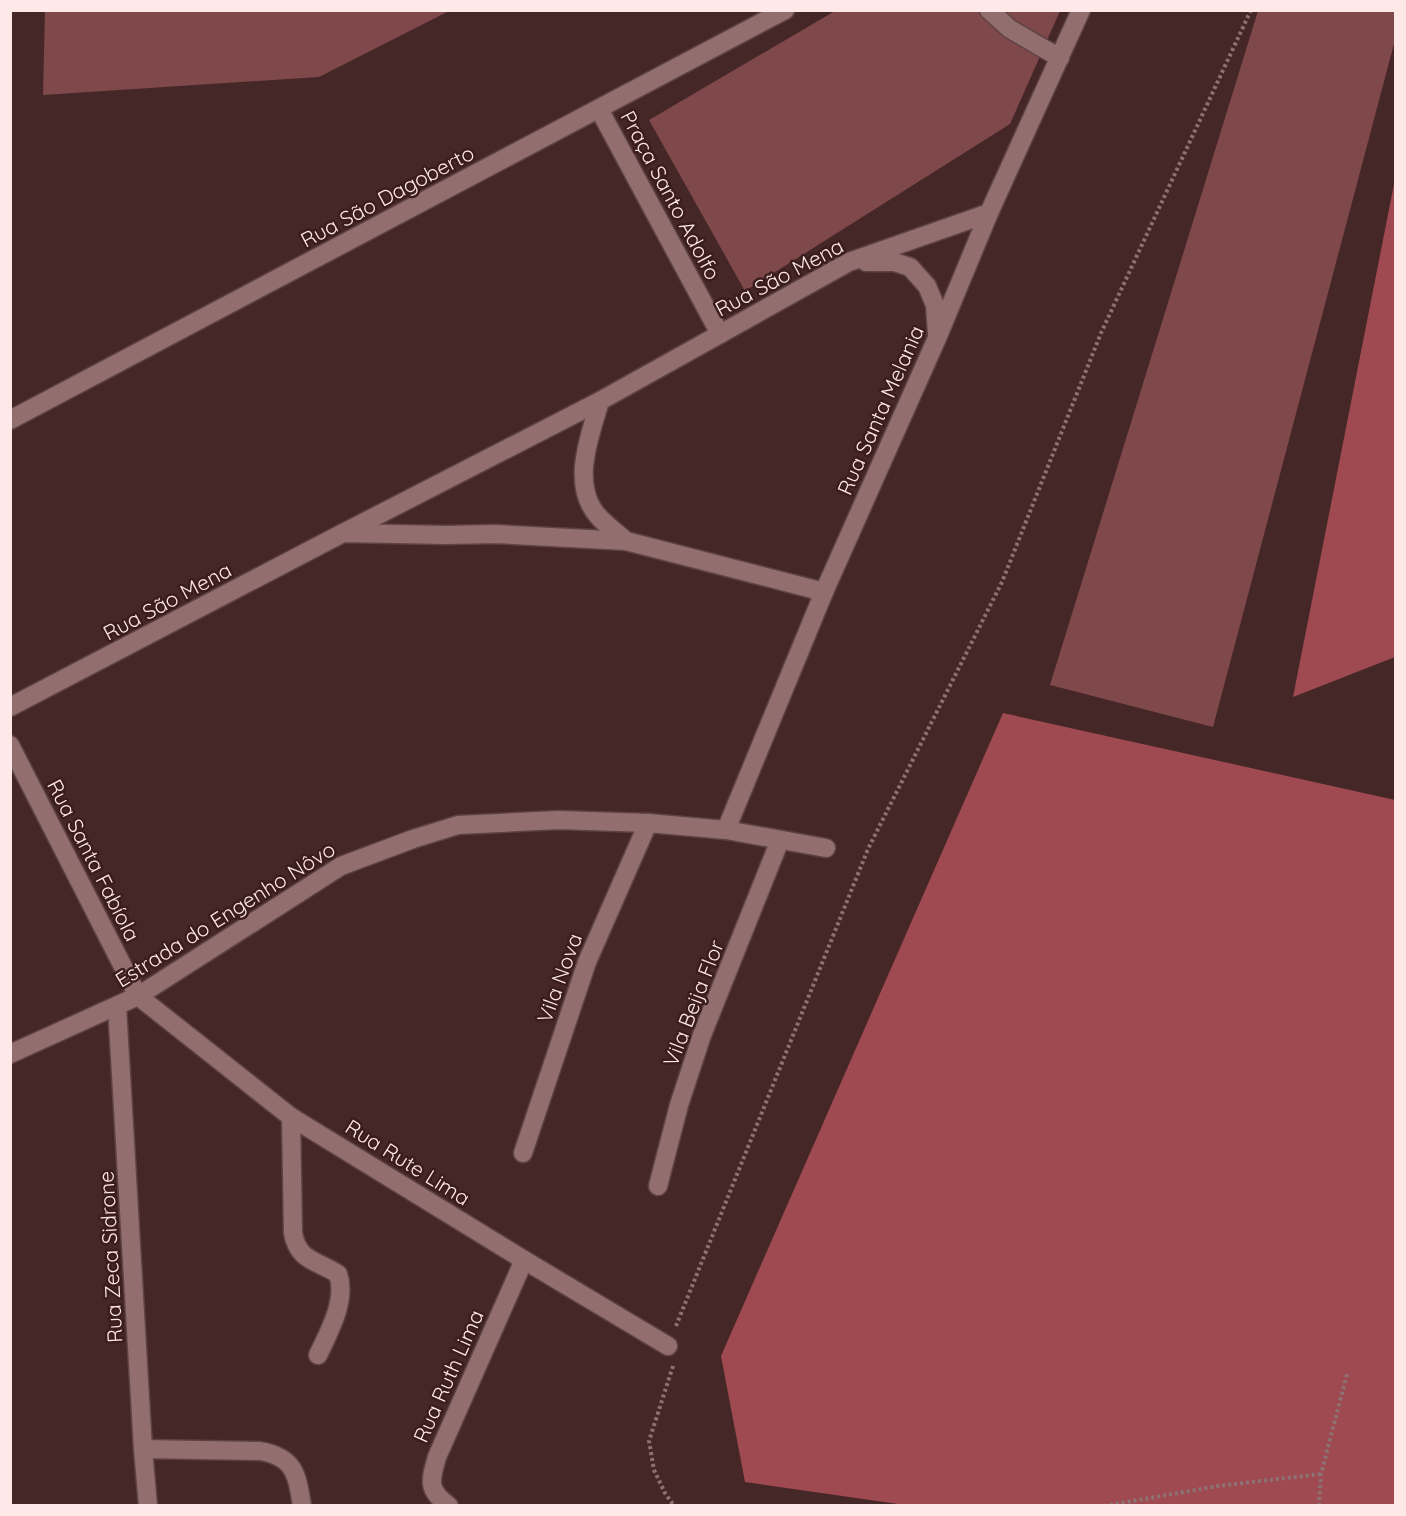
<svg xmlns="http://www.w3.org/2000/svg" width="1406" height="1516" font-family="Quicksand,sans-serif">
<rect width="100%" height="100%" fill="#462728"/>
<g fill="#7f484a">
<polygon points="45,11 45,10 449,11 319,77 43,95"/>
<polygon points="835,11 1060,11 1010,124 745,291 649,120"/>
<polygon points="1258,11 1395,11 1395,40 1213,727 1050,685"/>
</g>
<g fill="#9f4a50">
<polygon points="1395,179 1395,657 1293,697"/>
<polygon points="1003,713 1395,800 1395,1505 912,1506 745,1482 721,1356"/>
</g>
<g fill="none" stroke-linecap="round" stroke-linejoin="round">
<g stroke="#5e4345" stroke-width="21">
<g id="minor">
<polyline points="989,10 1010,29 1060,58"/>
<polyline points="599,109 720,334"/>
<polyline points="866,262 894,262 910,267 927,286 935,305 937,333"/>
<path d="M 600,401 C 590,436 570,484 598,516 C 606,525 617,533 626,541"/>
<polyline points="10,420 785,10"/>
<polyline points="345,532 600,401 849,262 989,213"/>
<polyline points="10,707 343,533 446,535 496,534 626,541 824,592"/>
<polyline points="10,745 138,996 291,1117 524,1260 668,1346"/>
<polyline points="726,830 824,592 938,336 989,213 1081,10"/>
<polyline points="117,1006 143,1449 148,1506"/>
<polyline points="10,1054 138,996 341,866 413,839 458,825 558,820 648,823 726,830 826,848"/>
<path d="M 291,1117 L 293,1233 C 298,1261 316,1260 338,1274 C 347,1300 329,1332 318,1355"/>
<polyline points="523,1153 587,962 648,823"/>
<polyline points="658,1186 679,1105 702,1035 780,840"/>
<path d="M 143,1449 L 260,1451 C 295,1457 297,1475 302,1506"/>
<path d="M 449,1506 C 427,1490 430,1481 437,1457 L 524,1260"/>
</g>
</g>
<g stroke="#8d7273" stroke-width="4" stroke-dasharray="3 3" stroke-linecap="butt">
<polyline points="676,1326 868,849 1002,582 1101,333 1251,10"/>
<polyline points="673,1366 649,1441 654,1470 665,1493 674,1506"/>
<polyline points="1104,1506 1218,1486 1321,1474"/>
<polyline points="1319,1506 1321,1474 1347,1374"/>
</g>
<use href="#minor" stroke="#936e6f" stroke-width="18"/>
</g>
<g text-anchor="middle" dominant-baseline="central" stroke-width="5" stroke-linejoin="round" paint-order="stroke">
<g font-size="21" fill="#fee8e8" stroke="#3b1d1e">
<text transform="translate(671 195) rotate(62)">Praça Santo Adolfo</text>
<text transform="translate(387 196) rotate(-28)">Rua São Dagoberto</text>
<text transform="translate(779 277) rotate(-28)">Rua São Mena</text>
<text transform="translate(880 410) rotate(-66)">Rua Santa Melania</text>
<text transform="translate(167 601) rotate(-28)">Rua São Mena</text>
<text transform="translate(94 860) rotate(63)">Rua Santa Fabíola</text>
<text transform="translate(225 914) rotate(-32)">Estrada do Engenho Nôvo</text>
<text transform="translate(559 978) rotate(-70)">Vila Nova</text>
<text transform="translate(693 1003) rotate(-69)">Vila Beija Flor</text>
<text transform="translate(408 1162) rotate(32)">Rua Rute Lima</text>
<text transform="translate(110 1257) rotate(-93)">Rua Zeca Sidrone</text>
<text transform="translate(448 1376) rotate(-66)">Rua Ruth Lima</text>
</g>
</g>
<rect width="1406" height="1516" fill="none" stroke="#fee8e8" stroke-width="24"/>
</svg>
